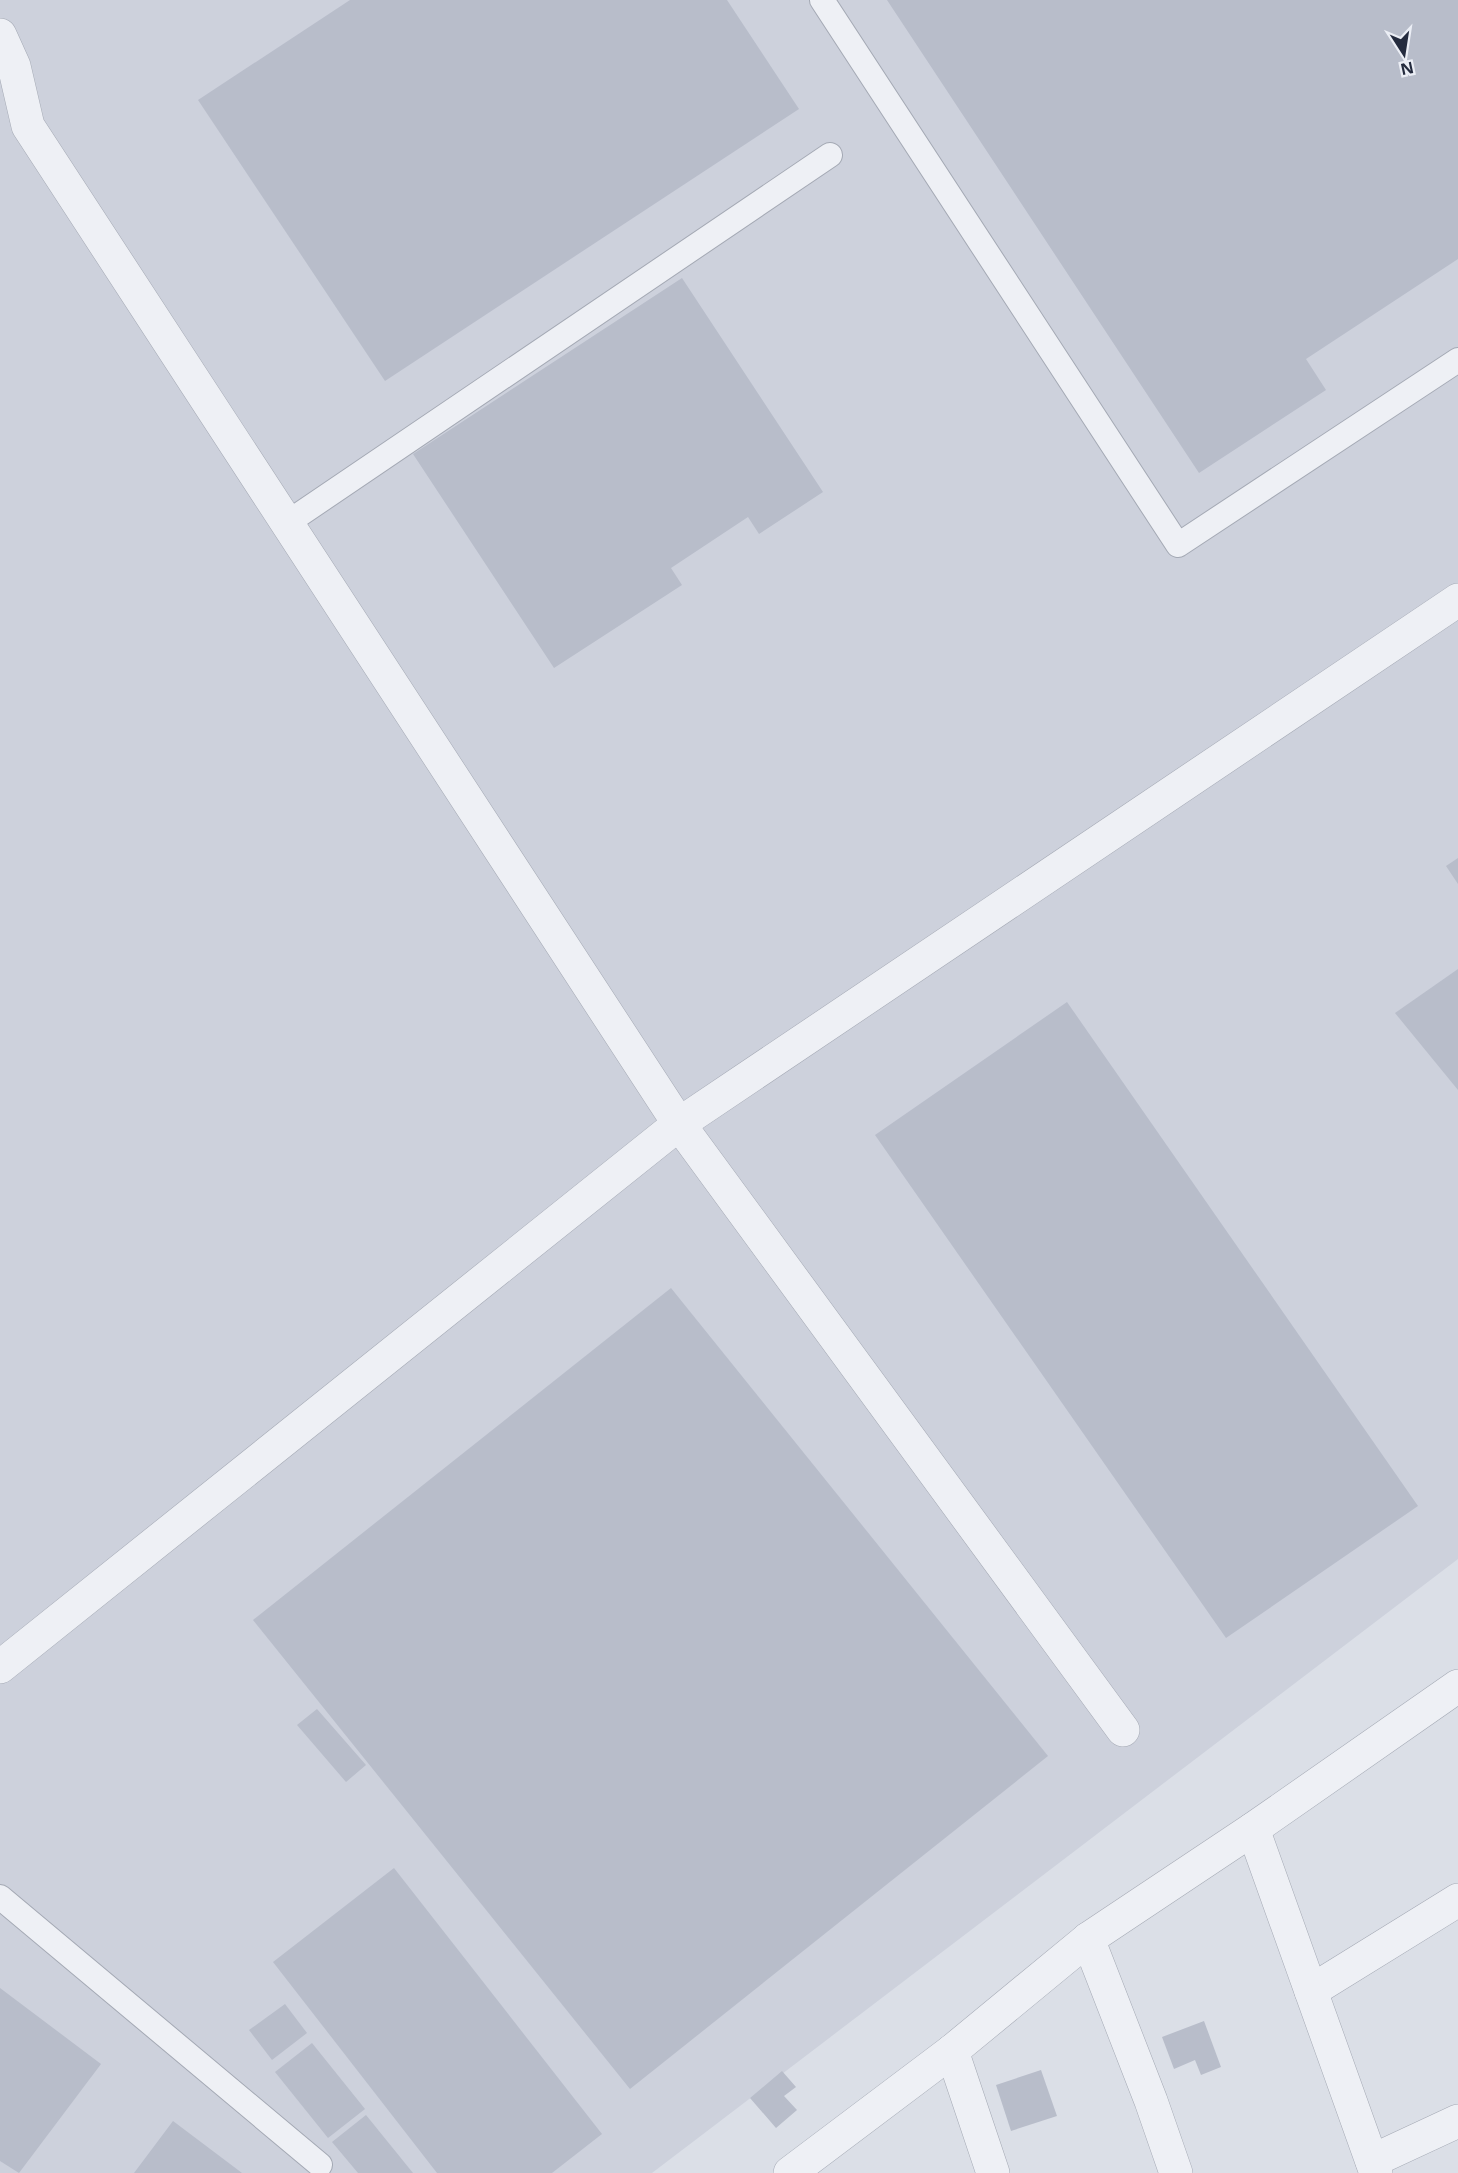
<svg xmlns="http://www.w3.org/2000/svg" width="1458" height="2173" font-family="'Noto Sans',sans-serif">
<rect width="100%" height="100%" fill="#dbdfe7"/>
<polygon fill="#cdd1dc" points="0,0 1458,0 1458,1559 652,2173 0,2173"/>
<g fill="#b8bdca">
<polygon points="350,0 727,0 799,109 385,381 198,100"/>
<polygon points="887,0 1458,0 1458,259 1306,359 1326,390 1199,473"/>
<polygon points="682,278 823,492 759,534 748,517 671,568 682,585 554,668 413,454"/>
<polygon points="1458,858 1458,884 1446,866"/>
<polygon points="1458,969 1458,1090 1395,1013"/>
<polygon points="1067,1002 1418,1506 1226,1638 875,1135"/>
<polygon points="671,1288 1048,1756 630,2089 253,1620"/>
<polygon points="317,1709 366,1765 346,1782 297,1725"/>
<polygon points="394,1868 602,2134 552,2173 437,2173 273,1962"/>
<polygon points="0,1988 101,2064 19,2173 0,2161"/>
<polygon points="285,2004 307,2033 272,2060 249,2030"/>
<polygon points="1204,2021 1221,2067 1201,2075 1195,2060 1174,2069 1162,2037"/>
<polygon points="312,2043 365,2109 328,2138 275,2072"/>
<polygon points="1041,2070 1057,2116 1011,2131 996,2085"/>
<polygon points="782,2071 796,2087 784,2096 797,2110 776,2128 750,2098"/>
<polygon points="366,2115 413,2173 358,2173 332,2142"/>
<polygon points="173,2121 242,2173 134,2173"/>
</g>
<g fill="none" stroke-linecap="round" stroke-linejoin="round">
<g stroke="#a4a9b4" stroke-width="26">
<g id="service">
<polyline points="822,0 1178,545 1458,360"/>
<polyline points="287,523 830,155"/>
<polyline points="0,1897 320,2165"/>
</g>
</g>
<g stroke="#a4a9b4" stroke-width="34">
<g id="minor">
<polyline points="0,35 14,66 28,126 679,1124 1123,1730"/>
<polyline points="0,1667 679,1124 1458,600"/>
<polyline points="1253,1829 1376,2173"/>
<polyline points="1088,1939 1151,2101 1176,2173"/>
<polyline points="1311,1991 1458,1900"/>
<polyline points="952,2051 993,2173"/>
<polyline points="1372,2161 1458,2121"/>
<polyline points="790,2173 952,2051 1088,1939 1253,1829 1458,1686"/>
</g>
</g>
<use href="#service" stroke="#eef0f5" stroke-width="24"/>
<use href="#minor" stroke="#eef0f5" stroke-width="33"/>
</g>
<g transform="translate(1404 54) rotate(168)" stroke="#ebeef5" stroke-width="4.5" paint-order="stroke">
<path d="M0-4.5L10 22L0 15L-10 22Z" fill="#242b3e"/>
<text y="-9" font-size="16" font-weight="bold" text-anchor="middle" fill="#242b3e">N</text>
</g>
</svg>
